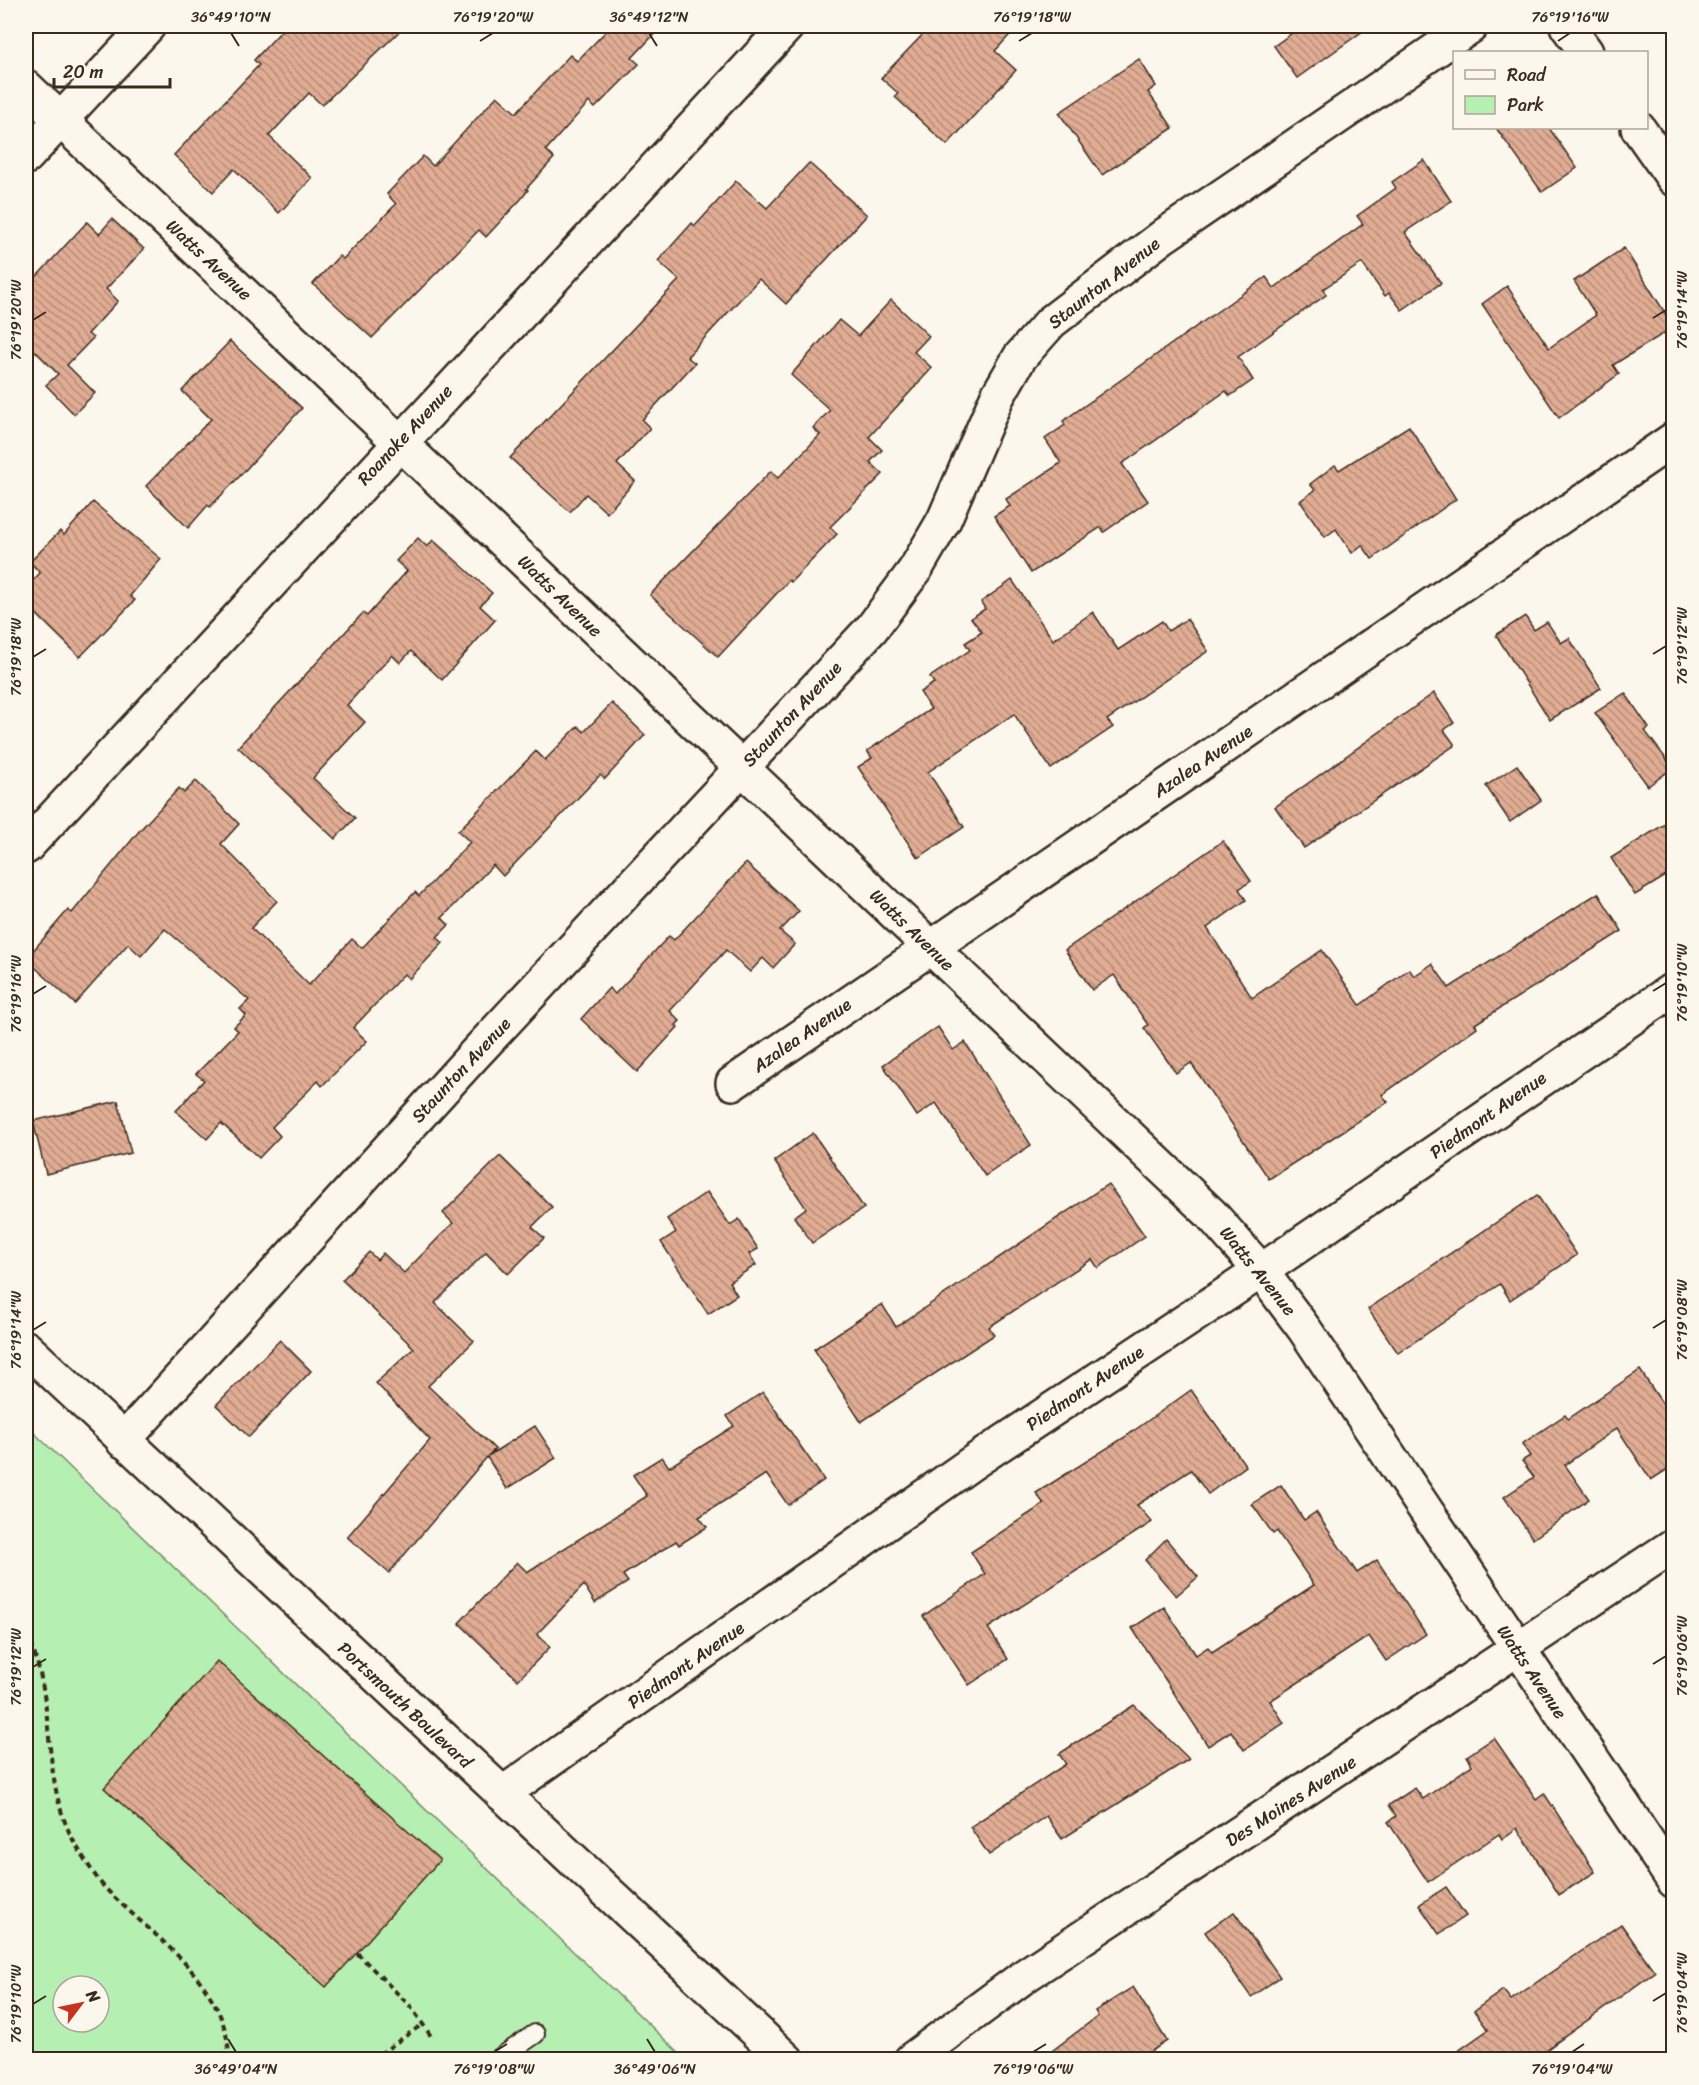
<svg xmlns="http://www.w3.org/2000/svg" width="1699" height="2085" font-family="Sriracha,sans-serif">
<defs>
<pattern id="building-back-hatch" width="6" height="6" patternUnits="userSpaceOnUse" patternTransform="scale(1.5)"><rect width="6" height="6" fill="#e0ac94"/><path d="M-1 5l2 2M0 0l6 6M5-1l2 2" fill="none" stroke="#b78c78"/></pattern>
</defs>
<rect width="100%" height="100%" fill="#fbf7ec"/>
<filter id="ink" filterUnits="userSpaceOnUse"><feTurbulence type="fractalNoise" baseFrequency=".0167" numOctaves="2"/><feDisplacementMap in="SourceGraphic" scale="12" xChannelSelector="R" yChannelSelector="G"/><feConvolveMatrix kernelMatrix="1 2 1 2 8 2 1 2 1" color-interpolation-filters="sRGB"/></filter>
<g filter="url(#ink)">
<path fill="#b6efb2" stroke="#788c68" stroke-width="1.5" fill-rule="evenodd" d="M 26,1425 L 685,2059 L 26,2059 ZM 63,1986 L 99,1986 L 99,2022 L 63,2022 Z"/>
<g fill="url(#building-back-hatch)" stroke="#3b2a1e" stroke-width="1.5">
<polygon points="286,26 405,26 322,105 309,93 269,136 312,178 279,213 234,169 213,192 174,155 259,65 254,60"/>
<polygon points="611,26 662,26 632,58 639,64 595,108 589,102 546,150 554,158 526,189 528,190 522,198 486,237 479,230 372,338 313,284 339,256 343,259 396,204 387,194 423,156 433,166 497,96 516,113 570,55 577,61"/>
<polygon points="931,26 1018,26 995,51 1016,70 947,145 895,97 898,93 881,78"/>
<polygon points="1302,26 1370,26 1297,78 1274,46"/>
<polygon points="1139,59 1156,86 1148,92 1173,128 1102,175 1059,113"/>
<polygon points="1496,128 1549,128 1577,168 1542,192"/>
<polygon points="1424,160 1451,201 1405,232 1441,283 1402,310 1389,293 1385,296 1362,263 1323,289 1326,295 1238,357 1253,380 1230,396 1226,391 1122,464 1148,501 1104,532 1101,527 1031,573 994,516 1010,506 1006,499 1061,463 1045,439 1065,425 1063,421 1266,277 1274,288 1363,224 1357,216 1396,188 1392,182"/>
<polygon points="809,163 867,215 786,304 759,279 687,357 695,363 642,420 650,428 617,464 635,481 607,513 586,494 570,512 510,458 679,280 658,261 692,223 695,226 736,181 767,208"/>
<polygon points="112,219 144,249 106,289 118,301 88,334 93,338 67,365 95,393 74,414 46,385 58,374 26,342 26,288 87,222 99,234"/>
<polygon points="1624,248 1674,327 1613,365 1619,374 1559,418 1482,304 1507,286 1549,348 1596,315 1574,281"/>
<polygon points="891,300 929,336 914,352 932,368 869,437 882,450 870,462 883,474 830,527 837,534 791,582 789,580 718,657 650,595 771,471 778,478 820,435 813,428 830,410 791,375 839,320 858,336"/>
<polygon points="230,341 302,408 239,477 210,507 208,505 188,528 146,486 211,419 182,391"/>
<polygon points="1409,426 1456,499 1372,559 1362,545 1352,553 1336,529 1325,537 1300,501 1315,490 1310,484 1335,465 1339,470"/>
<polygon points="93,502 161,559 130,596 135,600 80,657 26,604 26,588 40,573 30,562 60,531 64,535"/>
<polygon points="418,538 427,547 433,540 492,593 480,606 495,620 442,680 411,651 400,663 392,655 347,705 365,722 313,778 355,818 335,839 238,747 363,613 367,616 407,571 396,561"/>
<polygon points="1012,580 1053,640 1093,612 1118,650 1162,621 1168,631 1187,619 1208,651 1107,720 1113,727 1051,769 1014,714 928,772 964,827 918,858 858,767 872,758 867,751 931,709 920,692 934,683 930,677 970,650 965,643 982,632 971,618 985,609 981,602"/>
<polygon points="1525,616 1534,630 1547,622 1561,643 1569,638 1601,688 1550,720 1496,635"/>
<polygon points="1434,693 1454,723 1444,730 1455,745 1304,848 1275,807"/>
<polygon points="1625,693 1649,728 1645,731 1673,768 1648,786 1595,713"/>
<polygon points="612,703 645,735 605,779 600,775 503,876 493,865 442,918 449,925 437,937 443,943 409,979 404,974 353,1028 367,1041 322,1086 318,1081 272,1127 280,1136 259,1158 221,1123 207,1139 176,1111 204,1080 196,1074 238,1031 234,1027 246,1015 240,1009 249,1000 165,929 141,956 128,944 75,1004 26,959 68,910 72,913 140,830 179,788 184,793 196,781 239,824 221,844 277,901 251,928 309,985 352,939 362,948 415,892 419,896 470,842 458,831 536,751 545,760 578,726 584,732"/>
<polygon points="1517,765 1541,800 1510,822 1486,786"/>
<polygon points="1674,818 1674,871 1635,895 1611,858"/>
<polygon points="1223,841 1251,881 1239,889 1246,900 1207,928 1252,998 1322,950 1360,1005 1409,969 1414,976 1432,964 1449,988 1598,893 1622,931 1475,1024 1477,1027 1382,1095 1388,1102 1269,1179 1191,1063 1176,1073 1144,1028 1148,1025 1114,975 1092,990 1065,950"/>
<polygon points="746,863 799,911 780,931 795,944 773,968 763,958 750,972 726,950 670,1011 680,1021 676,1025 678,1027 637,1072 581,1019 609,988 615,994 669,936 674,940"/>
<polygon points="938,1027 953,1050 965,1042 1031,1145 985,1176 936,1103 917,1116 883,1065"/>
<polygon points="118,1101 131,1153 46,1174 33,1121"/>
<polygon points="813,1133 864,1208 812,1243 794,1217 806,1208 774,1161"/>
<polygon points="500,1156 552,1207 532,1227 544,1238 508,1274 486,1252 435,1303 474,1341 428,1386 495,1449 488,1456 535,1426 556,1458 507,1489 487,1457 389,1573 347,1537 430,1440 376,1383 414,1348 342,1280 369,1252 377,1260 383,1253 404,1273 453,1223 443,1213"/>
<polygon points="1108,1184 1145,1236 1098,1268 1092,1259 989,1327 994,1335 861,1422 814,1349 882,1304 896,1327"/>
<polygon points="707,1192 730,1225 739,1219 758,1249 749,1254 756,1265 729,1282 737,1295 708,1314 661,1242 676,1232 667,1219"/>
<polygon points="1537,1195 1577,1255 1510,1300 1500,1284 1398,1353 1368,1309"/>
<polygon points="280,1340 311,1371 249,1437 216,1405"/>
<polygon points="1640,1370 1674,1421 1674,1465 1651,1480 1617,1428 1565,1465 1589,1499 1533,1539 1504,1497 1534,1477 1522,1461 1530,1456 1522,1444 1565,1415 1568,1419"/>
<polygon points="1191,1390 1246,1466 1208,1494 1191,1470 1137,1505 1152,1522 988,1628 1008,1659 969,1685 923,1616 985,1574 971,1552 1044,1504 1036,1493 1125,1437"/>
<polygon points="763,1392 824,1480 788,1505 766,1474 699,1517 707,1527 679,1545 676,1541 623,1575 628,1582 595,1603 584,1585 537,1634 550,1647 518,1680 459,1623 517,1562 527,1572 647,1496 633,1475 662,1457 669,1467 734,1426 727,1416"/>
<polygon points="1281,1485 1304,1520 1316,1512 1357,1573 1377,1560 1426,1634 1386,1661 1369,1636 1270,1701 1284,1723 1244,1750 1231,1731 1208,1746 1132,1628 1164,1607 1196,1655 1208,1647 1212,1652 1314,1585 1277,1531 1273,1534 1252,1504"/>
<polygon points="1166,1539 1198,1577 1176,1596 1145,1560"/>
<polygon points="217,1661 440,1860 326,1987 104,1788"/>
<polygon points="1134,1705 1189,1759 1062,1839 1046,1816 989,1855 970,1827 1066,1764 1059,1754"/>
<polygon points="1494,1738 1536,1799 1544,1793 1595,1872 1559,1895 1517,1828 1502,1839 1499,1834 1428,1882 1388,1822 1396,1816 1389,1805 1415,1788 1423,1799 1472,1765 1467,1756"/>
<polygon points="1446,1887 1466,1916 1439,1934 1419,1905"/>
<polygon points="1234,1912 1280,1977 1251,1997 1205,1932"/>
<polygon points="1621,1924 1655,1972 1532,2060 1445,2060 1488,2030 1474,2011 1503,1990 1511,2000"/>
<polygon points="1133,1987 1167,2041 1138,2060 1040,2060 1098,2016 1095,2011"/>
</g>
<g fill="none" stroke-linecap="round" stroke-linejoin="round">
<g stroke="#3b2a1e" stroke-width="22">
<polyline id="lane" points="497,2060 535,2034"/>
</g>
<g stroke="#3b2a1e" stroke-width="38">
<g id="street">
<polyline points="1567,26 1586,52"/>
<polyline points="26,87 1211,1214 1261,1271 1305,1330 1674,1881"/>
<polyline points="1638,128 1674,179"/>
<polyline points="26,157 148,26"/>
<polyline points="26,847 787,26"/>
<polyline points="733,1083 1674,439"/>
<polyline points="123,1441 473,1056 872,628 915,570 944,520 997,397 1020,357 1051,322 1165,235 1471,26"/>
<polyline points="502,1794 972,1463 1261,1271 1674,989"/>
</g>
</g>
<g stroke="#3b2a1e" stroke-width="38">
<polyline id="secondary" points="911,2060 1026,1975 1674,1545"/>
</g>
<g stroke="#3b2a1e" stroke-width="38">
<polyline id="primary" points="26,1348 787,2060"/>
</g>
<g stroke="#3b2a1e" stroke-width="4" stroke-dasharray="6 4.5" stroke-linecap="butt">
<path d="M 26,1634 C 60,1701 37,1785 79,1850 C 87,1863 97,1880 108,1891 C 156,1939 229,1984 229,2060"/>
<polyline points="357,1953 411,2007 433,2039"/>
<polyline points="371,2060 423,2024"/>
</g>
<use href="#lane" stroke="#fbf7ec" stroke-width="18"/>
<use href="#street" stroke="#fbf7ec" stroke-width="33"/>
<use href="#secondary" stroke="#fbf7ec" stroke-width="33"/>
<use href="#primary" stroke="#fbf7ec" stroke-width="33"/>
</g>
</g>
<path fill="none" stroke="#3b2a1e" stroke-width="2" d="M 231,33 L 239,46M 649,33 L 657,46M 480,41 L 493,33M 1019,41 L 1032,33M 1558,41 L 1570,33M 1653,318 L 1666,310M 33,320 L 46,312M 1653,654 L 1666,646M 33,657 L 46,649M 1653,991 L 1666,983M 33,994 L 46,986M 1653,1328 L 1666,1320M 33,1330 L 46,1322M 1653,1664 L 1666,1656M 33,1667 L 46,1659M 1653,2001 L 1666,1993M 33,2004 L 46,1996M 228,2039 L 236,2052M 647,2039 L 655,2052M 494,2052 L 507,2044M 1033,2052 L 1046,2044M 1572,2052 L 1584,2044"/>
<g text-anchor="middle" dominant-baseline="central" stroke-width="5" stroke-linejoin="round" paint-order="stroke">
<g font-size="18" fill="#3b2a1e" stroke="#fbf7ec">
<text transform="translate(209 260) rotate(43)">Watts Avenue</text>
<text transform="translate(1104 283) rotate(-38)">Staunton Avenue</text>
<text transform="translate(405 435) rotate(-47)">Roanoke Avenue</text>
<text transform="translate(560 596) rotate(44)">Watts Avenue</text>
<text transform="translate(792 714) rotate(-47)">Staunton Avenue</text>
<text transform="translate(1203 761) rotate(-34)">Azalea Avenue</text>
<text transform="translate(912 930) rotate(44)">Watts Avenue</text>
<text transform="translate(802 1035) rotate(-35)">Azalea Avenue</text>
<text transform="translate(461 1070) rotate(-47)">Staunton Avenue</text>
<text transform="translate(1488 1115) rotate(-35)">Piedmont Avenue</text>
<text transform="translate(1258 1271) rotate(51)">Watts Avenue</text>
<text transform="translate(1085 1388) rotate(-34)">Piedmont Avenue</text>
<text transform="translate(686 1665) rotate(-35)">Piedmont Avenue</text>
<text transform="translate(1532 1672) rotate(56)">Watts Avenue</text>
<text transform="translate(405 1705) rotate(43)">Portsmouth Boulevard</text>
<text transform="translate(1291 1801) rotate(-33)">Des Moines Avenue</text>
</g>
</g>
<rect width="1699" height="2085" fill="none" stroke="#fbf7ec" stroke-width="66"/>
<rect x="1453" y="51" width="195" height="78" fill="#fbf7ec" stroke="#aea59a" stroke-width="1.5"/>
<rect x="1465" y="70" width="30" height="9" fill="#fbf7ec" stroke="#aea59a" stroke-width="1.5"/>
<text x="1507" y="81" font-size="18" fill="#3b2a1e">Road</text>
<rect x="1465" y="96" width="30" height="18" fill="#b6efb2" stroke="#aea59a" stroke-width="1.5"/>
<text x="1507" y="111" font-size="18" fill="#3b2a1e">Park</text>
<g transform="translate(81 2004) rotate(58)"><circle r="28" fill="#fbf7ec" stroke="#aea59a" stroke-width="1.5"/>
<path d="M0-4.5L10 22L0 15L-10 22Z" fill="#c8321e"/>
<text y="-9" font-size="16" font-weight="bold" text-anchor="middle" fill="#3b2a1e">N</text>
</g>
<path d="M54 78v9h116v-9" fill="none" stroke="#3b2a1e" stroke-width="3"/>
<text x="63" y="78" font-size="18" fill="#3b2a1e" stroke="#fbf7ec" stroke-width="4.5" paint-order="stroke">20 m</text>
<rect x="33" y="33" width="1633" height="2019" fill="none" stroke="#3b2a1e" stroke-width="2"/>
<g font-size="15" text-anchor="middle" fill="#3b2a1e">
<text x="231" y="22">36°49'10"N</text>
<text x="493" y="22">76°19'20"W</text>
<text x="649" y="22">36°49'12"N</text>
<text x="1032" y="22">76°19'18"W</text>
<text x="1570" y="22">76°19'16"W</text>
<text transform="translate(1682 310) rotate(-90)" y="5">76°19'14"W</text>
<text transform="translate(16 320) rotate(-90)" y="5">76°19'20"W</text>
<text transform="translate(1682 646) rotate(-90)" y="5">76°19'12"W</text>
<text transform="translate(16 657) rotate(-90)" y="5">76°19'18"W</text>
<text transform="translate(1682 983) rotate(-90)" y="5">76°19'10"W</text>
<text transform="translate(16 994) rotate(-90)" y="5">76°19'16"W</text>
<text transform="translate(1682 1320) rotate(-90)" y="5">76°19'08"W</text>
<text transform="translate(16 1330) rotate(-90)" y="5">76°19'14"W</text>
<text transform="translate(1682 1656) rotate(-90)" y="5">76°19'06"W</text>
<text transform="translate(16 1667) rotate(-90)" y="5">76°19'12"W</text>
<text transform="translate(1682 1993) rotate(-90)" y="5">76°19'04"W</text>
<text transform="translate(16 2004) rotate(-90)" y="5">76°19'10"W</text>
<text x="236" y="2074">36°49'04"N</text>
<text x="494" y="2074">76°19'08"W</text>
<text x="655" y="2074">36°49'06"N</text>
<text x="1033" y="2074">76°19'06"W</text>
<text x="1572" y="2074">76°19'04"W</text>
</g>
</svg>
